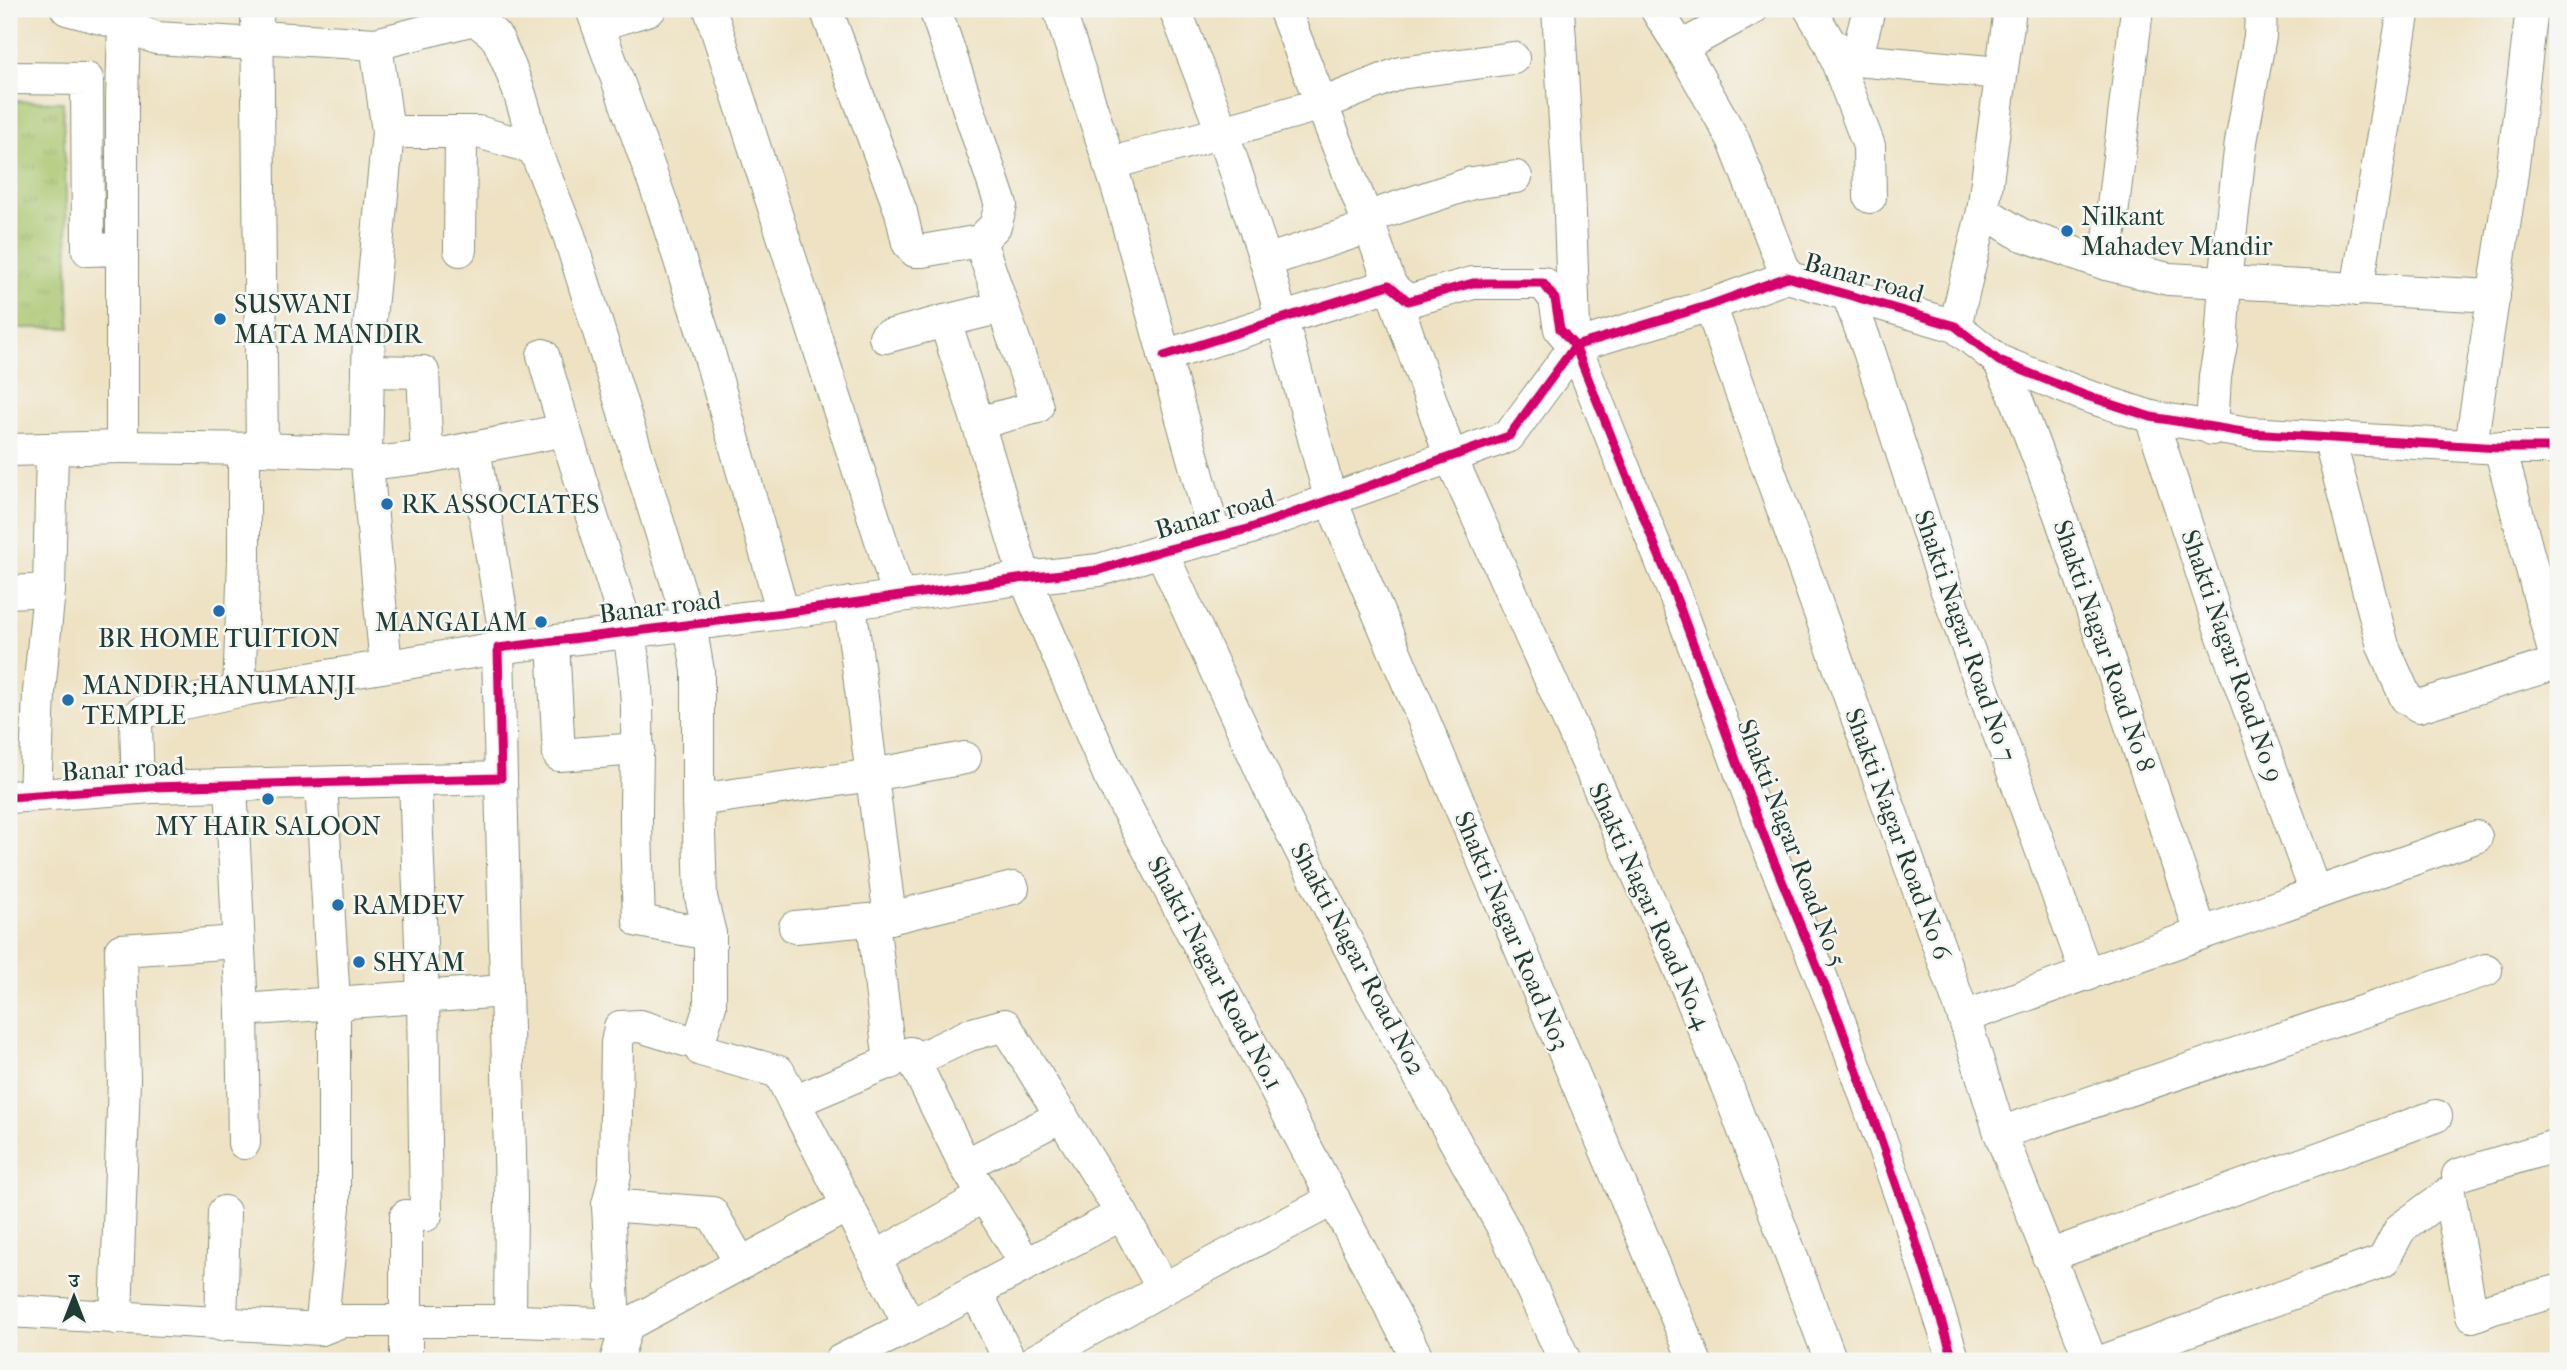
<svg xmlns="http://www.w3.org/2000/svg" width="2567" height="1370" font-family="'IM FELL French Canon','Noto Serif Devanagari',serif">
<defs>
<pattern id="park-tufts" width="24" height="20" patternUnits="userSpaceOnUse" patternTransform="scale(1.75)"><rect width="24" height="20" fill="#a8c56c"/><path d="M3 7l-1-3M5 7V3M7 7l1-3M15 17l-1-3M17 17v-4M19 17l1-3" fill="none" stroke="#88a15a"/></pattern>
</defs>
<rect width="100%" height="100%" fill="#f6f6f2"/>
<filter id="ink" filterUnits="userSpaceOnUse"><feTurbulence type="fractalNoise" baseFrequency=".0143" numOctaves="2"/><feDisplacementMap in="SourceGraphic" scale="14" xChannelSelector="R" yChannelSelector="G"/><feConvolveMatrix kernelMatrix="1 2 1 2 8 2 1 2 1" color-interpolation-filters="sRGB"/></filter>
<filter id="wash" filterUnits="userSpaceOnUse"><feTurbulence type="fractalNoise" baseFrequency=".00686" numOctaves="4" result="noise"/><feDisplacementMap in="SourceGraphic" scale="28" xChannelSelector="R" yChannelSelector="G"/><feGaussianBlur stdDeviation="1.57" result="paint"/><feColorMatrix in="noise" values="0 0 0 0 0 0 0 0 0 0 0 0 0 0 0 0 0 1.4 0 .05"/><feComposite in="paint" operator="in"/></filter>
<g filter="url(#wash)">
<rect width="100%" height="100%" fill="#eee2c3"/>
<polygon fill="url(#park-tufts)" stroke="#648150" stroke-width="2" points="9,101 63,102 70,328 9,328"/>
</g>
<g filter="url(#ink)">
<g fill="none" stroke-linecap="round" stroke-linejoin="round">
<g stroke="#86907c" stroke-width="34">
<g id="minor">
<polyline points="67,9 116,22 156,38 257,44"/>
<path d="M 472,9 C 476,27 492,27 499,42 C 515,76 527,112 534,148"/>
<polyline points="592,9 663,207 705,339 783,613"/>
<polyline points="710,9 899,596"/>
<polyline points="826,9 901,212 908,243 915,251 922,251 980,241"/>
<polyline points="935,9 1001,205 995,226 980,241 1037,407 978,423 1025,578 1109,775 1419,1361"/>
<polyline points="1059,9 1118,189 1215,537"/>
<polyline points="1175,9 1222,131 1266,261 1370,227 1284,9"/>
<polyline points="1558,9 1569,186 1574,327"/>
<polyline points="1656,9 1686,56 1733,139 1787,277"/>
<polyline points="1810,9 1830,43 1856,60 2000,73"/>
<polyline points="598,25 650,9"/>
<polyline points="257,37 376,44 388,132 369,329 366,453"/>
<polyline points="1830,43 1869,146 1870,197"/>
<polyline points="376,44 474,19"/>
<polyline points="1681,47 1752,9"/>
<polyline points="1856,60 1869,9"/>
<polyline points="9,78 87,79 88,250 122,249 122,447 262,449 257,9"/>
<polyline points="388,132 478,132 534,148 569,235 690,625 698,671 698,800 701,897 710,934 710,1006 701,1035 697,1039 688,1041 640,1026 620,1027 617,1043 615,1175 608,1205 614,1325"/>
<polyline points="1109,164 1322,104 1400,73 1513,58"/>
<polyline points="1983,211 2020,234 2106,264 2137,9"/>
<polyline points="1366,218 1472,183 1516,177"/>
<polyline points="1370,227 1451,458 1673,953 1727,1086 1831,1361"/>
<polyline points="122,249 122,99 124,25 129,9"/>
<polyline points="460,250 461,132"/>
<polyline points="1266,261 1331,501 1695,1361"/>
<polyline points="2106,264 2168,279 2494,296"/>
<polyline points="2357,290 2404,9"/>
<polyline points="1848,295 1869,351 1947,591 2087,975"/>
<polyline points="1710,305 1964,1017 2000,1133 2091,1361"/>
<polyline points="1955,326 1983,211 2010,9"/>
<polyline points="885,337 945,321"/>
<polyline points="543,355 565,430"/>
<polyline points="1164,356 1389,285 1408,301 1473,283 1543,283 1555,299 1560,329 1575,346 1680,608 1767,844 1840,1023 1911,1226 1954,1361"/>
<polyline points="1999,361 2018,403 2061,518 2201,933"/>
<polyline points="368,371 423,372 427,457"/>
<polyline points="2151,417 2221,631 2316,893"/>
<polyline points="978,423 945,321 1002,307"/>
<polyline points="2212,429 2215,376 2221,344 2225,281 2241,142 2260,36 2261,9"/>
<polyline points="2329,438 2383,646 2406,698 2419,706 2557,663"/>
<polyline points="2471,445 2512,173 2532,9"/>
<polyline points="474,448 507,647"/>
<polyline points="2500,448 2558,667"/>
<polyline points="262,449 366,453 386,666"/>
<polyline points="9,450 122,447"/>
<path d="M 367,464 L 427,457 L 565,430 L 628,632 C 642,692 636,753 636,814 C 636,849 638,885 639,921 L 710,934"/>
<polyline points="1161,551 1269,787 1366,980 1506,1233 1565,1361"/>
<polyline points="9,592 49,590 52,449"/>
<polyline points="850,603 890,918 1013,888"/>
<polyline points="553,642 559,755 638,749"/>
<polyline points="239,691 244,559 244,449"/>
<polyline points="501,778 511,1196 510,1321"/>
<polyline points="415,781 423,998 426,1215"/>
<polyline points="321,783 334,1003 505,991"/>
<polyline points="231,785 242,1010 334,1003 334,1207 321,1329"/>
<polyline points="138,788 136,724 138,715 142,712 248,689 498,648"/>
<polyline points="35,795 39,692 49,590"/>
<polyline points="9,797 152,787 501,778 498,648 783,613 1025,578 1099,570 1161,551 1248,529 1509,436 1575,346 1710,305 1787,277 1955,326 1999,361 2084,395 2151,417 2249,433 2500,448 2558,448"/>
<polyline points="698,800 872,775 965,758"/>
<polyline points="873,921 890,1063"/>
<polyline points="795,927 890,918"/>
<polyline points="242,1010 244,1143"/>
<polyline points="1964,1017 2476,837"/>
<polyline points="701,1035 701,1050 779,1072 794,1102"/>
<polyline points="2000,1133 2486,970"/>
<polyline points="965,1165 1062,1116"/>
<polyline points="2458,1175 2558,1145"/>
<polyline points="984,1196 1026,1264"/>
<polyline points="608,1205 712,1213 741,1264"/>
<polyline points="2048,1256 2436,1116"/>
<polyline points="1163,1289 1334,1199"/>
<polyline points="976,1291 1010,1361"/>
<polyline points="9,1311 321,1329 342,1321 519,1321 627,1325"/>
<polyline points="116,1318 124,1079 121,950 238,942"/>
<polyline points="221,1325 224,1212"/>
<polyline points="910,1326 1122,1214 1005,1025 969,1035 914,1061"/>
<polyline points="406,1361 406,1216"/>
<polyline points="616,1361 627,1325 847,1206"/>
<polyline points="840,1361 910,1326 794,1102 910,1053 965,1165 984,1196 874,1258"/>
<polyline points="1034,1361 1163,1289 1122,1214"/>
<polyline points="2103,1361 2383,1261 2400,1229 2449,1193 2472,1316 2493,1308 2558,1291"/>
</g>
</g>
<use href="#minor" stroke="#fff" stroke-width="32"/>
<g stroke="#f6f6f2" stroke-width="13">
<g id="cycleway">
<polyline points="1164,356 1389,285 1408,301 1473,283 1543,283 1555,299 1560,329 1575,346 1680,608 1767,844 1840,1023 1911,1226 1954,1361"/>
<polyline points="9,797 152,787 501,778 498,648 783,613 1025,578 1099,570 1161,551 1248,529 1509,436 1575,346 1710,305 1787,277 1955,326 1999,361 2084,395 2151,417 2249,433 2500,448 2558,448"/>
</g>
</g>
<use href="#cycleway" stroke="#d6006c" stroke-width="9"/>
</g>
</g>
<g fill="#1f6fb2" stroke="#f6f6f2" stroke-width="2.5">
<circle cx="2067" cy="231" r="7"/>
<circle cx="220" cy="319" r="7"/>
<circle cx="387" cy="504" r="7"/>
<circle cx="219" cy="611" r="7"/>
<circle cx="541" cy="622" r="7"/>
<circle cx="68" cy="700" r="7"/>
<circle cx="268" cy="799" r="7"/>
<circle cx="338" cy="905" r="7"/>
<circle cx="359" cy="962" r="7"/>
</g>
<g text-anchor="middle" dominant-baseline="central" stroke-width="5" stroke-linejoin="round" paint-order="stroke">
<g font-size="26" fill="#1f3d34" stroke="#f6f6f2" text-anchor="start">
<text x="2081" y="216">Nilkant<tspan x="2081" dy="30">Mahadev Mandir</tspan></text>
<text x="234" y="304">SUSWANI<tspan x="234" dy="30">MATA MANDIR</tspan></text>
<text x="401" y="504">RK ASSOCIATES</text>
<text x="527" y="622" text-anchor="end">MANGALAM</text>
<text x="219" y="638" text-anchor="middle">BR HOME TUITION</text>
<text x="82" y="685">MANDIR;HANUMANJI<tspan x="82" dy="30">TEMPLE</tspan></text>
<text x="268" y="826" text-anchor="middle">MY HAIR SALOON</text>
<text x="352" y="905">RAMDEV</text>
<text x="373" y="962">SHYAM</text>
</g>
<g font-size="26" fill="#1f3d34" stroke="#f6f6f2">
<text transform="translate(1864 278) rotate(16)">Banar road</text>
<text transform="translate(1215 514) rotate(-16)">Banar road</text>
<text transform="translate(660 607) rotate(-7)">Banar road</text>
<text transform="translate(1965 636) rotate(71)">Shakti Nagar Road No 7</text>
<text transform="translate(2104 646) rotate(71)">Shakti Nagar Road No 8</text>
<text transform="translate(2232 656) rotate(71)">Shakti Nagar Road No 9</text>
<text transform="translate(123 769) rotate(-3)">Banar road</text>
<text transform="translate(1898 834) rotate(70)">Shakti Nagar Road No 6</text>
<text transform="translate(1792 843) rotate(69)">Shakti Nagar Road No 5</text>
<text transform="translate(1650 906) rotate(66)">Shakti Nagar Road No.4</text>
<text transform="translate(1512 931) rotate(67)">Shakti Nagar Road No3</text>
<text transform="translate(1358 959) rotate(62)">Shakti Nagar Road No2</text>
<text transform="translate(1215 973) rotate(62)">Shakti Nagar Road No.1</text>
</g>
</g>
<rect width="2567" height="1370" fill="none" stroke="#f6f6f2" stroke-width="35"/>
<g transform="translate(74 1297)" stroke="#f6f6f2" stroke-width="5" paint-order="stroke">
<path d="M0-5L12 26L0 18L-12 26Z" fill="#1f3d34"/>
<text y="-10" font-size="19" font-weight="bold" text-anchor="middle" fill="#1f3d34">उ</text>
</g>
</svg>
